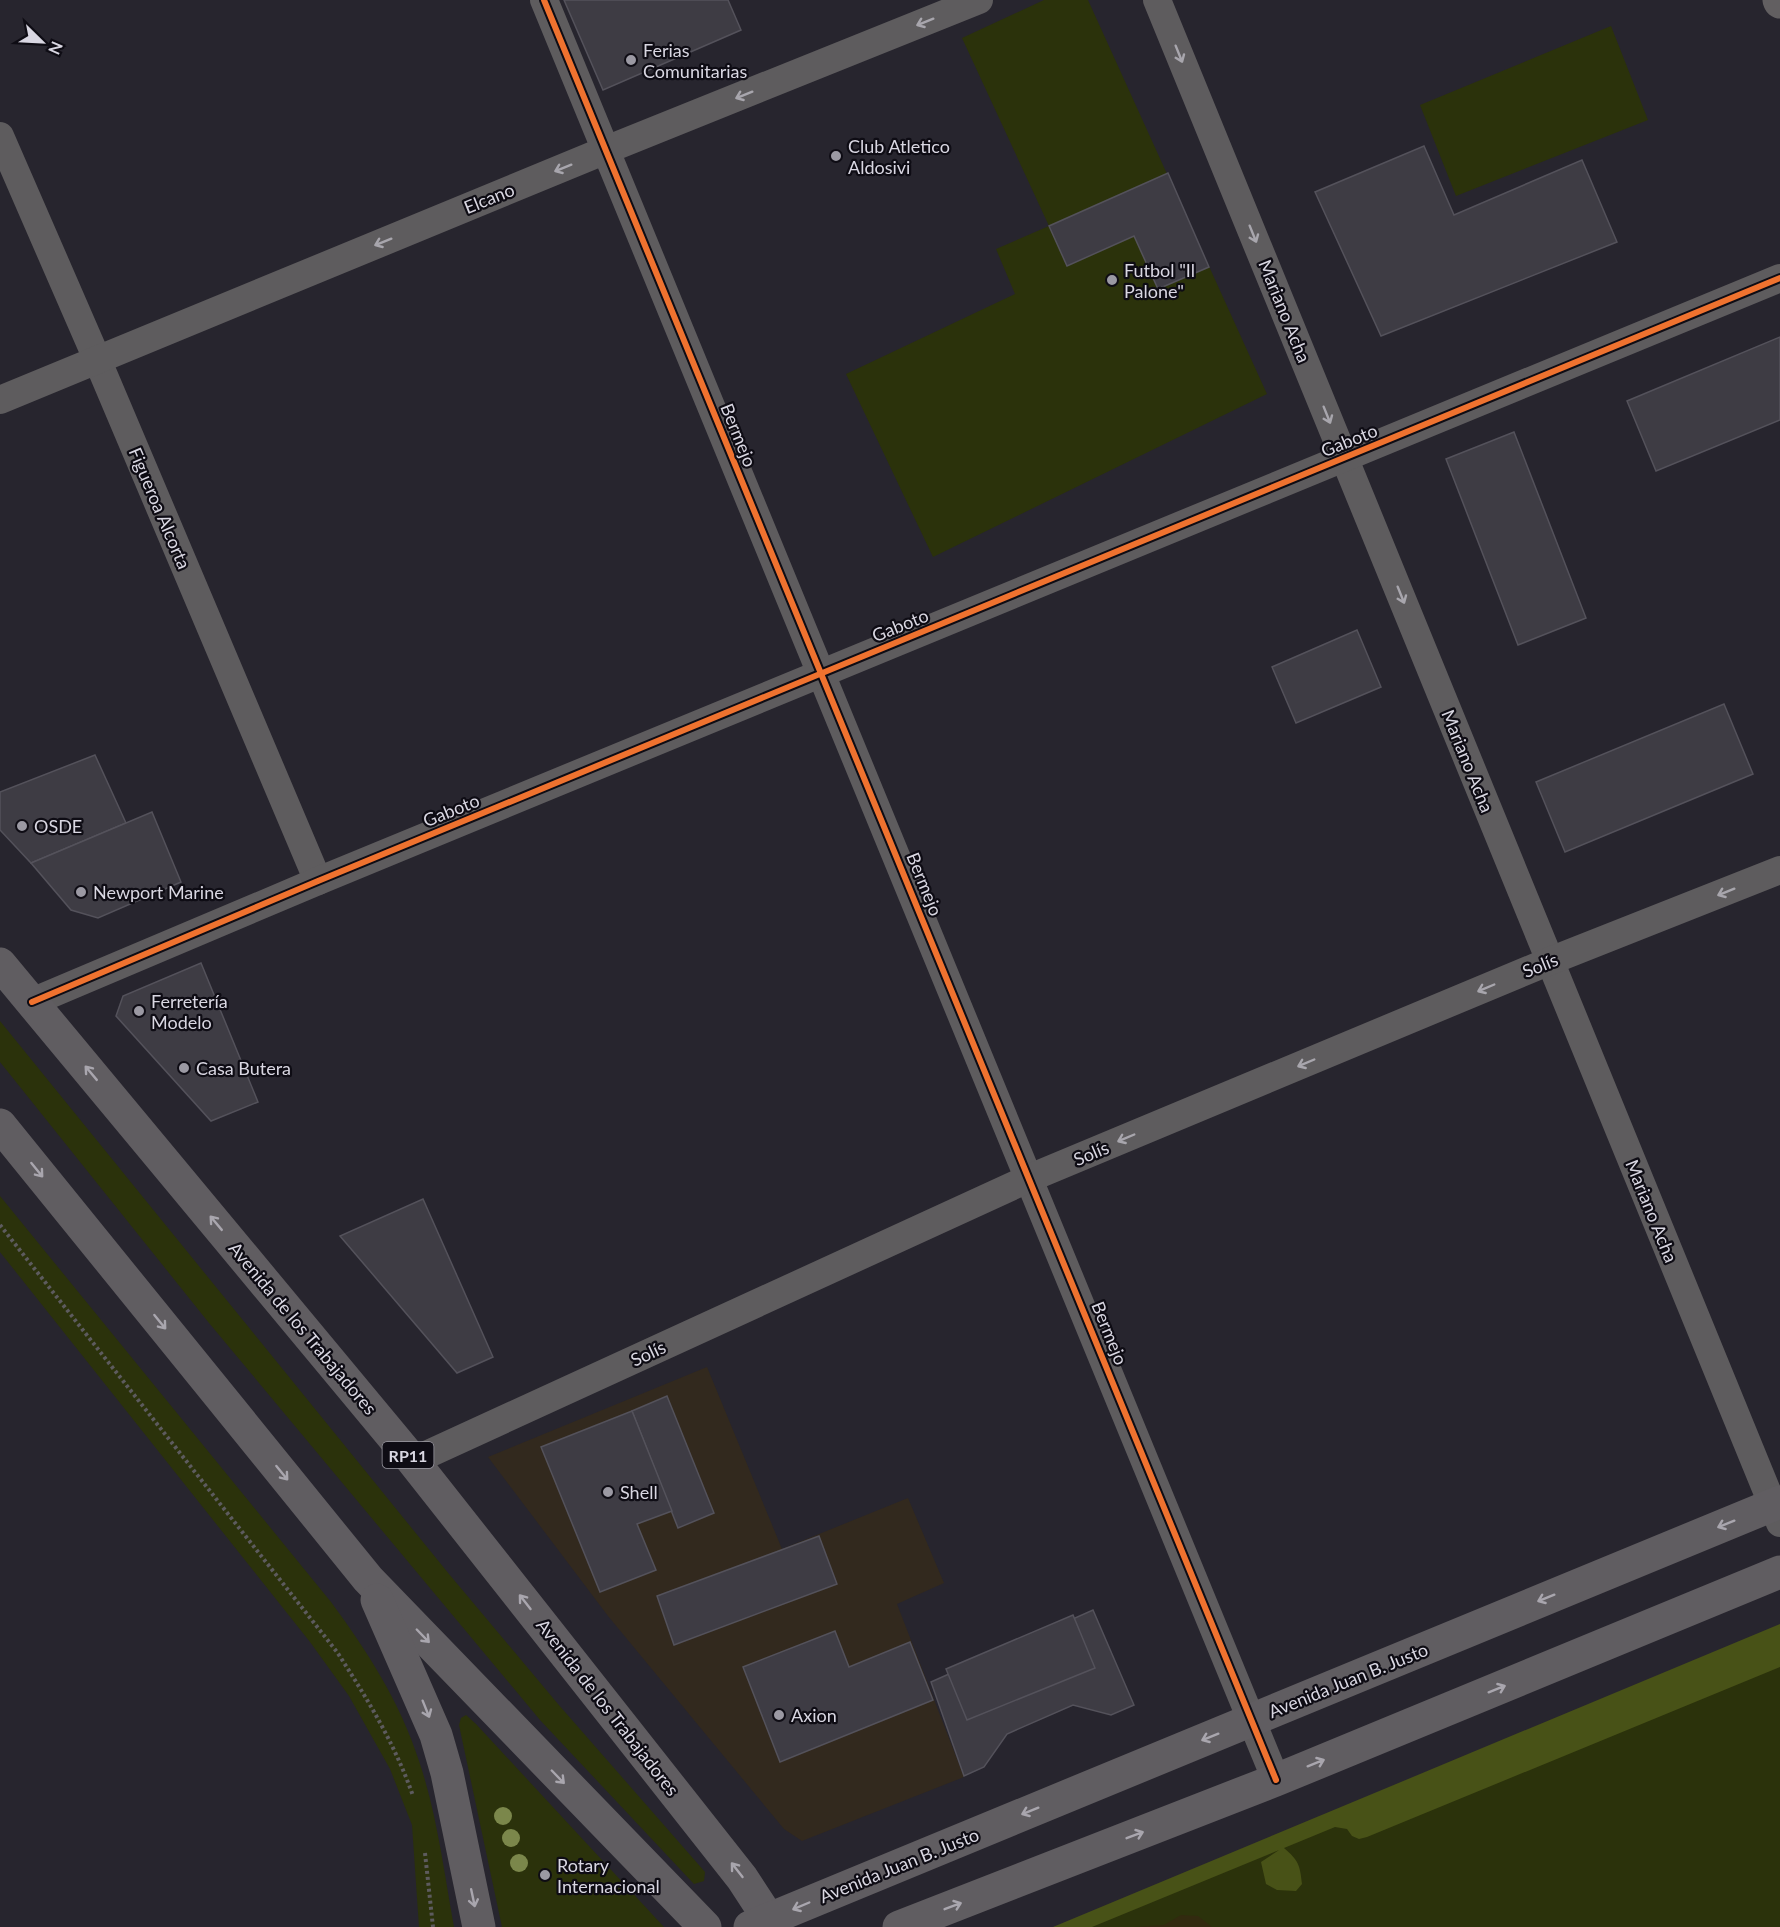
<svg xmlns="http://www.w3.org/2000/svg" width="1780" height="1927" font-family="Lato,sans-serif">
<rect width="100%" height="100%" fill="#27252e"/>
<polygon fill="#32291e" points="707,1367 782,1549 908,1498 944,1583 897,1604 964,1777 802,1841 784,1829 608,1616 488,1457"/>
<g fill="#2b320b">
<polygon points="1044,0 1088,0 1267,394 933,557 846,374 1015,294 996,249 1049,226 962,38"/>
<polygon points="1611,26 1648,120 1456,196 1420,105"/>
<polygon points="0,1021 449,1574 558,1704 705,1872 704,1881 694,1884 540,1720 209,1323 0,1062"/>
<path d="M 0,1196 L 331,1602 C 368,1652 400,1702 419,1761 C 437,1814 444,1872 454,1927 L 419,1927 L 412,1825 L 390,1769 L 349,1696 L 310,1642 L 0,1252 Z"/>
<polygon points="1780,1632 1780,1927 1070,1927"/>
<polygon points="466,1715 476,1724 664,1927 502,1927 459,1725 461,1718"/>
</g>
<path fill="#485217" d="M 1780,1624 L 1780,1667 L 1367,1837 L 1359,1839 L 1352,1836 L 1347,1829 L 1335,1827 L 1284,1848 C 1298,1860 1300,1864 1302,1884 L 1296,1891 L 1277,1890 L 1266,1884 L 1261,1862 L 1279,1850 L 1092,1927 L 1053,1927 Z"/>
<polygon fill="#322a0f" points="1181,1915 1198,1916 1212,1927 1135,1927 1164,1925"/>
<g fill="#3e3c44" stroke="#54525b" stroke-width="1.5">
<polygon points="564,0 728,0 741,30 603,90"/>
<polygon points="1424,146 1454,215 1582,160 1617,242 1381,336 1315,192"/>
<polygon points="1168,173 1209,267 1158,289 1134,236 1067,266 1049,226"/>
<polygon points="1780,337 1780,420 1656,471 1627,401"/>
<polygon points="1514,432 1586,618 1518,645 1446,459"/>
<polygon points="1357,630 1381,687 1296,723 1272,667"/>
<polygon points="1724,704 1753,774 1565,852 1536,782"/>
<polygon points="95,755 126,823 31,863 0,830 0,792"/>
<polygon points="152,812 181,882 98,918 71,910 31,863"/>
<polygon points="201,963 258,1102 211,1121 116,1016 123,996"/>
<polygon points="423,1199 493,1357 457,1373 340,1236"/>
<polygon points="667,1396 714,1513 678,1528 632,1411"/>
<polygon points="632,1411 672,1511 637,1524 656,1570 600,1592 541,1447"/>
<polygon points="819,1536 837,1584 674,1645 657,1596"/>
<polygon points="1093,1610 1134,1705 1111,1715 1073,1705 1007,1734 984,1767 964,1776 931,1682"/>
<polygon points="1073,1615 1095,1668 967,1720 946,1669"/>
<polygon points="835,1631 849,1667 910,1642 933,1700 780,1762 743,1667"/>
</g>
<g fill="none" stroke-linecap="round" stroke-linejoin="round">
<g stroke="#5d5b5e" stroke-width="4" stroke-dasharray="3 3" stroke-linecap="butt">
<path d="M 0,1225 L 337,1652 C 367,1698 395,1744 413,1796"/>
<polyline points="425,1853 433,1927"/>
</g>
<g stroke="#5e5c5e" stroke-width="28">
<polyline points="544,0 1276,1780"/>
<polyline points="1157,0 1780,1523"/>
<polyline points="0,136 97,359 318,881"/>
<polyline points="0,400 606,150 979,0"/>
<polyline points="32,1002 318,881 1780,278"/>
<polyline points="413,1461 1030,1178 1550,961 1780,870"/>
</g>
<polyline stroke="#625f61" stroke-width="33" points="1779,0 1780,2"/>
<g stroke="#605d61" stroke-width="33">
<polyline points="0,964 413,1461 742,1878 774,1927"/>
<polyline points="0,1125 368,1579 705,1927"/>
<polyline points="377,1600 436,1735 447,1773 479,1927"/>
<polyline points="750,1927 1780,1502"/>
<polyline points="899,1927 1276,1780 1780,1572"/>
</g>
<g stroke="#0e0c14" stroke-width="10">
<g id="cycleway">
<polyline points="544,0 1276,1780"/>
<polyline points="32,1002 318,881 1780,278"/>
</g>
</g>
<use href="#cycleway" stroke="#ef722f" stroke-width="6"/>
</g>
<g fill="#7b874b">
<circle cx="503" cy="1816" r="9"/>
<circle cx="511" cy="1838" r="9"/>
<circle cx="519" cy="1863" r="9"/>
</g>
<defs><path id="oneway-shaft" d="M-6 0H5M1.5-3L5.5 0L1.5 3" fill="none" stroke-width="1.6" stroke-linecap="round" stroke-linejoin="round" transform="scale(1.5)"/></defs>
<g stroke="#a8a6ad">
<use href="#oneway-shaft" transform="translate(925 22) rotate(158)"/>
<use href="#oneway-shaft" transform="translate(1179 54) rotate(68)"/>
<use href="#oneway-shaft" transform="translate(744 95) rotate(158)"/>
<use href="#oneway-shaft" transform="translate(563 168) rotate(158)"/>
<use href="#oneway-shaft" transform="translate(1253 234) rotate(68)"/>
<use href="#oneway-shaft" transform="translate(383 242) rotate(158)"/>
<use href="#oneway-shaft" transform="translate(1327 415) rotate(68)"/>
<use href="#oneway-shaft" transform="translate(1401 595) rotate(68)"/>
<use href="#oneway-shaft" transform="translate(1726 892) rotate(158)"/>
<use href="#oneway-shaft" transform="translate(1486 988) rotate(157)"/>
<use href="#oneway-shaft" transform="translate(1306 1063) rotate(157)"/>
<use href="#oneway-shaft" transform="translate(1126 1138) rotate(157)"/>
</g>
<g stroke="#a9a6ae">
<use href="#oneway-shaft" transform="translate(91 1073) rotate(-130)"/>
<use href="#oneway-shaft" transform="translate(37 1170) rotate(51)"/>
<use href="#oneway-shaft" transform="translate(216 1223) rotate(-130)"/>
<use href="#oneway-shaft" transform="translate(160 1322) rotate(51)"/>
<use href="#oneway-shaft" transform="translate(282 1473) rotate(51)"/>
<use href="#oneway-shaft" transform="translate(1726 1524) rotate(158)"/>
<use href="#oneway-shaft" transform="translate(1546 1598) rotate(158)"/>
<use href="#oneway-shaft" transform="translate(525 1602) rotate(-128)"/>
<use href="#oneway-shaft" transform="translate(423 1636) rotate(46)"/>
<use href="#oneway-shaft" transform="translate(1497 1689) rotate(-22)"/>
<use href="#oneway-shaft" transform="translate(426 1709) rotate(68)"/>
<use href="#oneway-shaft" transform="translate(1210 1737) rotate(158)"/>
<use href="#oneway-shaft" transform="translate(1316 1763) rotate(-22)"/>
<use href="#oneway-shaft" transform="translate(558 1777) rotate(46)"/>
<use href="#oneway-shaft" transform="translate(1030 1811) rotate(158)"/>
<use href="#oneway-shaft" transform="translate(1135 1835) rotate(-21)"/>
<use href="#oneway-shaft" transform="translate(737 1870) rotate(-128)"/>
<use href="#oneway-shaft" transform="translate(473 1898) rotate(78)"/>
<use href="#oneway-shaft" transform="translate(801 1906) rotate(157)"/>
<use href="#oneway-shaft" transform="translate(953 1906) rotate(-21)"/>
</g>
<g fill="#9b99a3" stroke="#0e0c14" stroke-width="2">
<circle cx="631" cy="60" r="6"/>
<circle cx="836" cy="156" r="6"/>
<circle cx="1112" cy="280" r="6"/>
<circle cx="22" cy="826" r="6"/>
<circle cx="81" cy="892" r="6"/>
<circle cx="139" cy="1011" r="6"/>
<circle cx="184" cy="1068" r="6"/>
<circle cx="608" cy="1492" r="6"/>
<circle cx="779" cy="1715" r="6"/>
<circle cx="545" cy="1875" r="6"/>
</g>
<g text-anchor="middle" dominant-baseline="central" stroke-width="4.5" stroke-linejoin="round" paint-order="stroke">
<rect fill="#0e0c14" stroke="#9c9aa4" stroke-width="1.5" x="382.5" y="1442" width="51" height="26" rx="4.5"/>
<g font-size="16" font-weight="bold" fill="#d9d7e2">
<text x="408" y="1455">RP11</text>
</g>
<g font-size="18" fill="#d9d7e2" stroke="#0e0c14" text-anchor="start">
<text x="643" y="50">Ferias<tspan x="643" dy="21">Comunitarias</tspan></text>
<text x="848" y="146">Club Atletico<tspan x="848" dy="21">Aldosivi</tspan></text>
<text x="1124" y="270">Futbol "Il<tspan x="1124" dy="21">Palone"</tspan></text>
<text x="34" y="826">OSDE</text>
<text x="93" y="892">Newport Marine</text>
<text x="151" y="1001">Ferretería<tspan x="151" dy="21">Modelo</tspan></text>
<text x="196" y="1068">Casa Butera</text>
<text x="620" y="1492">Shell</text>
<text x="791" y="1715">Axion</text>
<text x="557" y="1865">Rotary<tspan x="557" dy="21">Internacional</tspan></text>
</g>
<g font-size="18" fill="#d9d7e2" stroke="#0e0c14">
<text transform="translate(489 198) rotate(-22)">Elcano</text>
<text transform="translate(1285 311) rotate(68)">Mariano Acha</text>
<text transform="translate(739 435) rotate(68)">Bermejo</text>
<text transform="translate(1349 440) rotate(-22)">Gaboto</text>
<text transform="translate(160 508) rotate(67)">Figueroa Alcorta</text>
<text transform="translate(900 625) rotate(-22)">Gaboto</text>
<text transform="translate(1468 761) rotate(68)">Mariano Acha</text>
<text transform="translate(451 810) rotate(-22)">Gaboto</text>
<text transform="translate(925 884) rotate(68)">Bermejo</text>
<text transform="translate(1540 965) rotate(-22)">Solís</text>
<text transform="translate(1091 1153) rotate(-23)">Solís</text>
<text transform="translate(1652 1211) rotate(68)">Mariano Acha</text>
<text transform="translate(303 1328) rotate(50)">Avenida de los Trabajadores</text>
<text transform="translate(1110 1333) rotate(68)">Bermejo</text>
<text transform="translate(648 1353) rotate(-25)">Solís</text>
<text transform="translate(1348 1680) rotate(-22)">Avenida Juan B. Justo</text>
<text transform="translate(608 1707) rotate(52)">Avenida de los Trabajadores</text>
<text transform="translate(899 1865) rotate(-22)">Avenida Juan B. Justo</text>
</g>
</g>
<g transform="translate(42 42) rotate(114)" stroke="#0e0c14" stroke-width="4.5" paint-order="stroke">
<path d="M0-4.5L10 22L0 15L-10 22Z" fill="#d9d7e2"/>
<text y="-9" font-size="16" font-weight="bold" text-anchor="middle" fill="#d9d7e2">N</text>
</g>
</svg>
